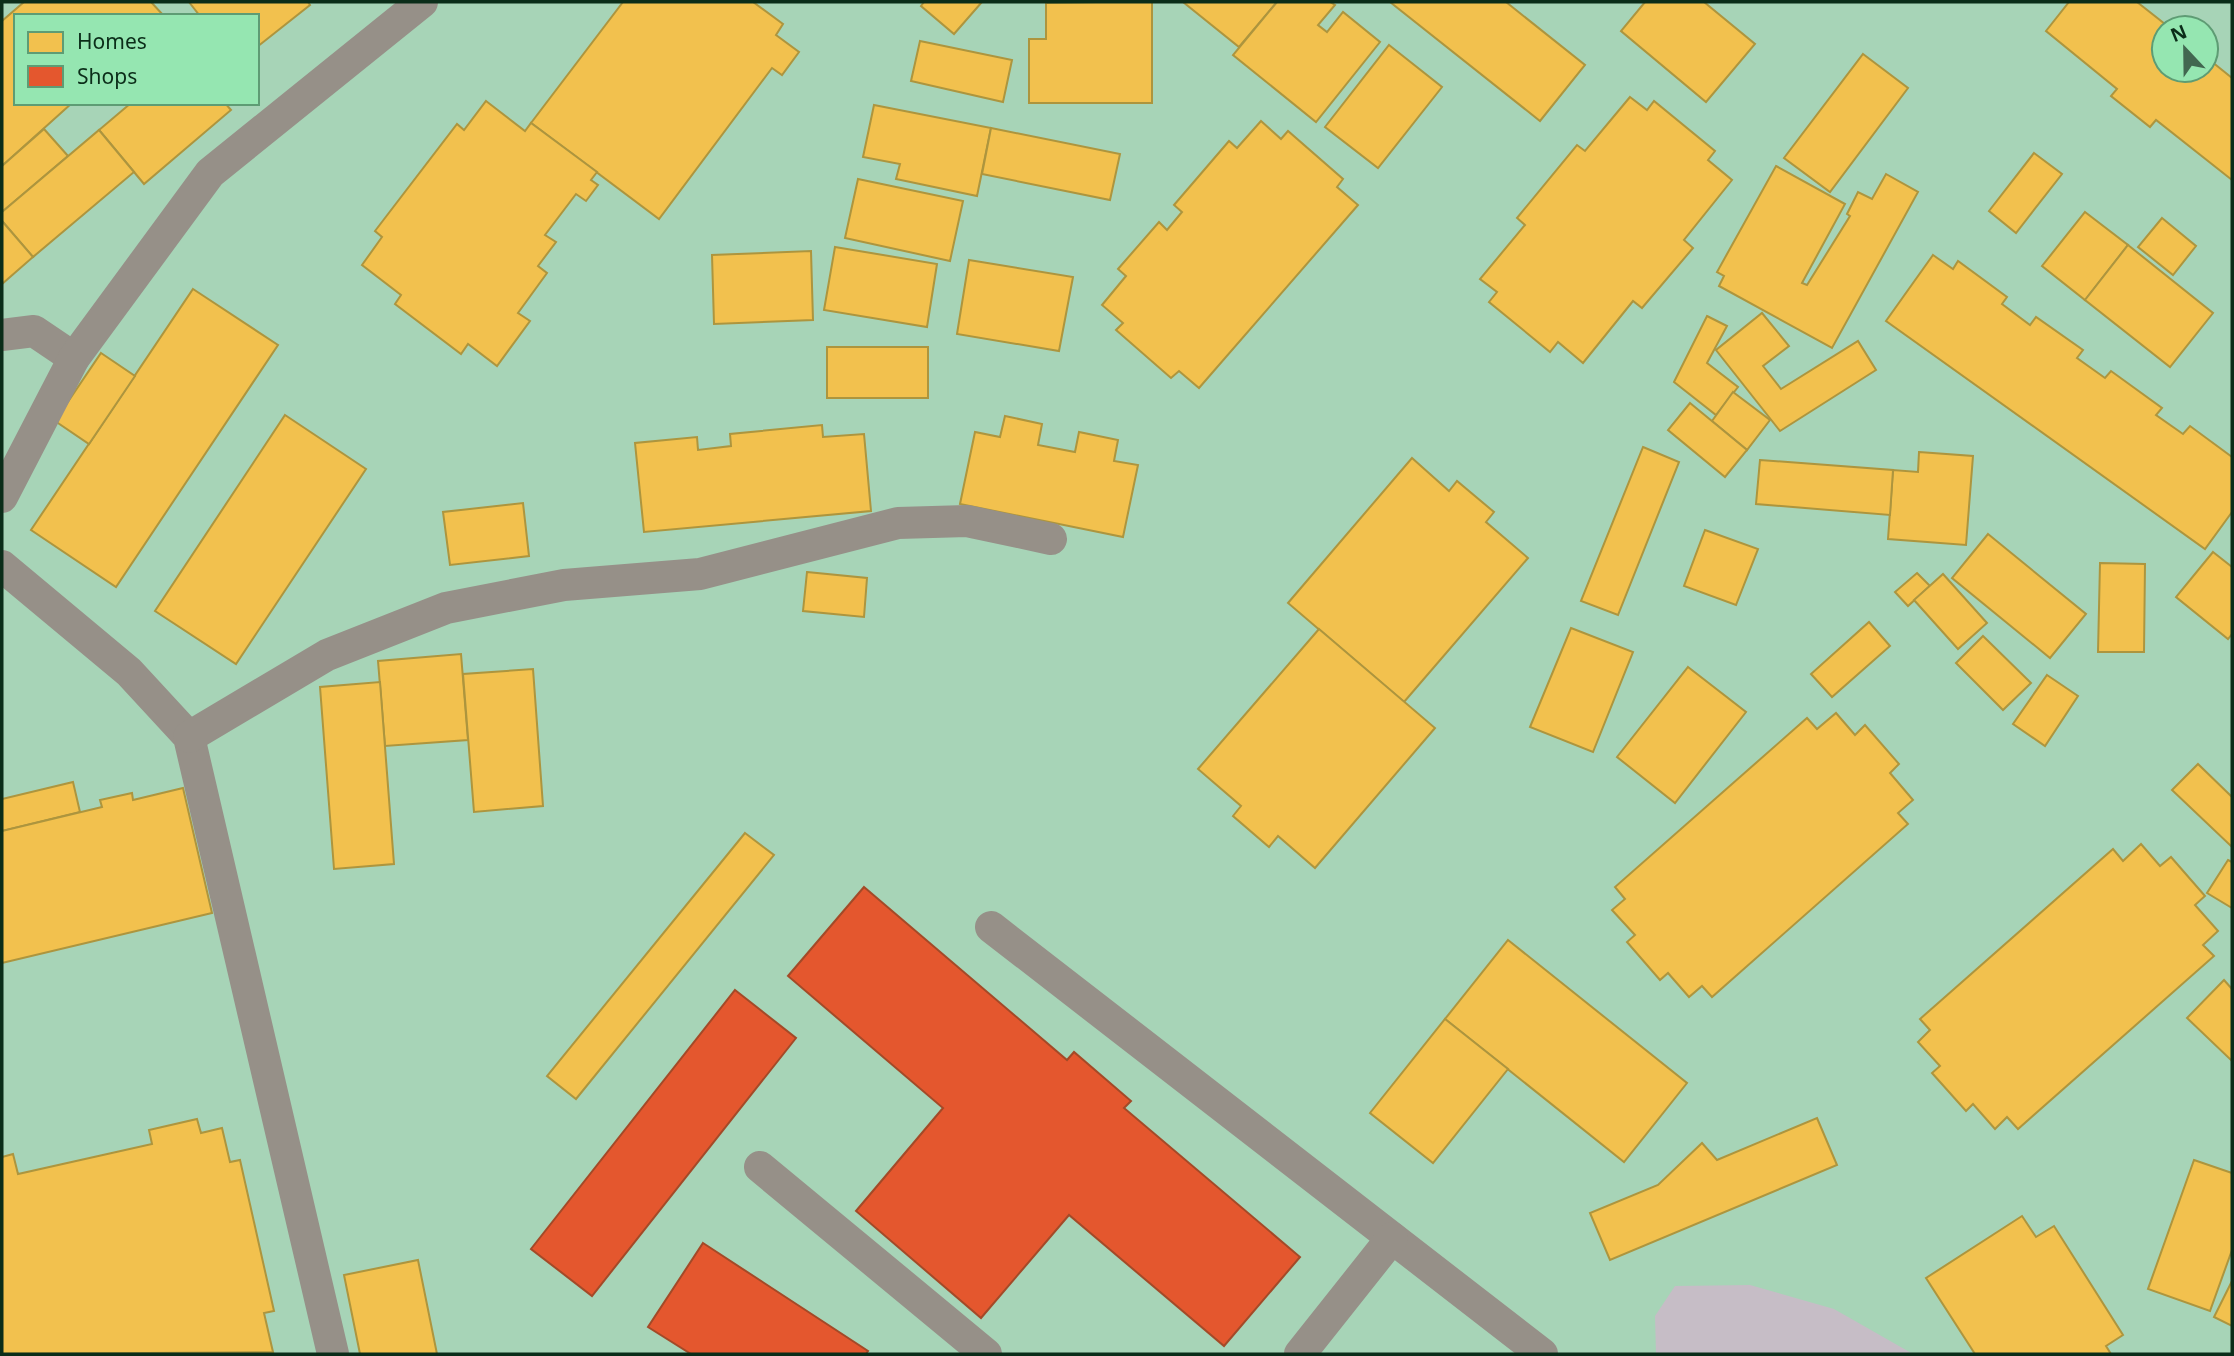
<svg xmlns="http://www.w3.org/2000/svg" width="2234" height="1356" font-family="'Noto Sans',sans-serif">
<rect width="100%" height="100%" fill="#a7d4b7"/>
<polygon fill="#c6bdc6" points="1750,1285 1834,1309 1913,1354 1656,1354 1655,1316 1675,1286"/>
<g fill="#f2c14e" stroke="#ad953e" stroke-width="2">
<polygon points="24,2 151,2 164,16 16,16 16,103 72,103 2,166 2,21"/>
<polygon points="189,2 308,2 310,5 257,47 257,16 200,16"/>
<polygon points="623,2 753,2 783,24 776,35 799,52 782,75 772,68 659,219 531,123"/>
<polygon points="924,2 982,2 954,34 921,6"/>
<polygon points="1096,2 1152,2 1152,103 1029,103 1029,39 1046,39 1046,3"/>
<polygon points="1183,2 1277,2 1239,47"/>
<polygon points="1277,2 1330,2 1335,5 1318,25 1327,32 1343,12 1380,42 1316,122 1233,55"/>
<polygon points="1390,2 1506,2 1585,65 1540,121"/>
<polygon points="1645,2 1704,2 1755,44 1706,102 1621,31"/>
<polygon points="2069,2 2137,2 2170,28 2164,28 2164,70 2206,70 2206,57 2232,78 2232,180 2156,120 2150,127 2111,96 2117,89 2046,31"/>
<polygon points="920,41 1012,60 1003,102 911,81"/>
<polygon points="1389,45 1442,87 1378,168 1325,127"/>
<polygon points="1863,54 1908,88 1830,192 1784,158"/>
<polygon points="1630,97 1647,110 1654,101 1715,151 1708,160 1732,180 1684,240 1693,248 1642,308 1633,301 1583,363 1558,342 1550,352 1489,302 1497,292 1480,279 1525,225 1517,218 1577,145 1585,151"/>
<polygon points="486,101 525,131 531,123 597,172 591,180 598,185 586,201 576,194 545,235 556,242 538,266 547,273 518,313 530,321 497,366 468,344 461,354 395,304 401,295 362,265 382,237 375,231 457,124 464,130"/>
<polygon points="131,103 225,103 231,110 144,184 99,130"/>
<polygon points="874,105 991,128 977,196 896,179 900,164 863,157"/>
<polygon points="1261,121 1281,139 1288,131 1343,179 1337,187 1358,205 1199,388 1179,371 1171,378 1116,330 1123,323 1102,305 1126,276 1118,269 1159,222 1167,230 1182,212 1174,205 1229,141 1237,148"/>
<polygon points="991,128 1120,154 1110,200 982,174"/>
<polygon points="44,129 68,156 2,212 2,166"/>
<polygon points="99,130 134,172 33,257 2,221 2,212"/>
<polygon points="2034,153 2062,174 2016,233 1989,211"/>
<polygon points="1776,166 1845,204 1802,283 1807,285 1850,216 1847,214 1858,192 1872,199 1886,174 1918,192 1832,348 1719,286 1724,276 1717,272"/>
<polygon points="858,179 963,201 950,261 845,238"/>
<polygon points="2085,212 2128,245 2085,300 2042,266"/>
<polygon points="2162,218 2196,246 2173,275 2138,247"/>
<polygon points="2,221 33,257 2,284"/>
<polygon points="2128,245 2213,313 2170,367 2085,300"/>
<polygon points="835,247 937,264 927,327 824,310"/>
<polygon points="811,251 813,320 714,324 712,255"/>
<polygon points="1933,255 1953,269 1958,261 2007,297 2002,304 2030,325 2036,317 2083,350 2077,358 2105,378 2111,371 2162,408 2156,415 2183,434 2190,426 2232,457 2232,512 2205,549 1886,321"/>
<polygon points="969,260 1073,277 1059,351 957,334"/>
<polygon points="193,289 278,345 116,587 31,530"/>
<polygon points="1762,313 1789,346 1763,366 1781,389 1858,341 1876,370 1780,431 1716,350"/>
<polygon points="1707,316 1727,326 1707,363 1738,387 1716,415 1674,382"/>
<rect x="827" y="347" width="101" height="51"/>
<polygon points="101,353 135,376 89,444 55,421"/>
<polygon points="1733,392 1770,420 1747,450 1712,421"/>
<polygon points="1690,403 1747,450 1725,477 1668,430"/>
<polygon points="285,415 366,469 236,664 155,611"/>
<polygon points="1005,416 1042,424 1038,445 1075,452 1079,432 1118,440 1114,461 1138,465 1123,537 960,504 975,432 1000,437"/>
<polygon points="822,425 823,437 864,434 871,511 644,532 635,443 697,437 698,450 731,446 730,434"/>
<polygon points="1643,447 1679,462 1618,615 1581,601"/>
<polygon points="1919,452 1973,456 1966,545 1888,539 1893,470 1918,472"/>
<polygon points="1412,458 1449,491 1457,481 1494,512 1486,522 1528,558 1404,702 1288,603"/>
<polygon points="1760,460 1893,470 1890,515 1756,504"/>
<polygon points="523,503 529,556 450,565 443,512"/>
<polygon points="1705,530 1758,549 1736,605 1684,586"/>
<polygon points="1988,534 2086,614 2050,658 1952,578"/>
<polygon points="2213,552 2232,567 2232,634 2228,639 2176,597"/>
<polygon points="2100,563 2145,564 2144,652 2098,652"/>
<polygon points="807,572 867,578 864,617 803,611"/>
<polygon points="1917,573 1930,586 1908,606 1895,592"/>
<polygon points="1943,574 1987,623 1958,649 1914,600"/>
<polygon points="1869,622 1890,646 1832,697 1811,674"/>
<polygon points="1571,628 1633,652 1593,752 1530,727"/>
<polygon points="1319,629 1435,728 1315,868 1278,836 1269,847 1233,816 1241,806 1198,769"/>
<polygon points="1983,636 2031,683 2003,710 1956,663"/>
<polygon points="461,654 468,740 385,746 378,661"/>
<polygon points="1688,667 1746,712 1675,803 1617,757"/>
<polygon points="533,669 543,806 474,812 463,674"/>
<polygon points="2047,675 2078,696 2045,746 2013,724"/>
<polygon points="380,682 394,864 334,869 320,687"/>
<polygon points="1836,713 1855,735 1865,725 1899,764 1890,773 1913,800 1898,813 1908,824 1712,997 1702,986 1689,997 1668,973 1660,980 1627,942 1635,935 1612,910 1625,899 1615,887 1807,718 1817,729"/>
<polygon points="2198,764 2232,797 2232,847 2172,790"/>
<polygon points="73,782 80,812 2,831 2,799"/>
<polygon points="183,788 212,913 2,963 2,831 102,807 100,800 132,793 133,800"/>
<polygon points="745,833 774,855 576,1099 547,1076"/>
<polygon points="2141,844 2160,866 2171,857 2205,896 2195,905 2218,931 2203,945 2214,956 2018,1129 2007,1117 1995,1129 1973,1104 1966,1111 1932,1073 1940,1066 1918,1042 1930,1030 1920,1019 2113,849 2123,861"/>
<polygon points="2228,860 2232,862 2232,908 2207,893"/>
<polygon points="1508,940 1687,1083 1624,1162 1445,1019"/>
<polygon points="2224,980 2232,989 2232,1061 2187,1018"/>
<polygon points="1445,1019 1508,1069 1433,1163 1370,1113"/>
<polygon points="1817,1118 1837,1165 1610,1260 1590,1213 1658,1185 1702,1143 1717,1160"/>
<polygon points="197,1119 201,1133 222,1128 230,1162 240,1160 274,1311 264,1313 273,1352 2,1354 2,1157 13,1154 18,1174 152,1144 149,1130"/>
<polygon points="2194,1160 2232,1173 2232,1250 2210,1311 2148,1289"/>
<polygon points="2022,1216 2036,1237 2054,1226 2123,1335 2106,1346 2111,1354 1975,1354 1926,1278"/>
<polygon points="418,1260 437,1354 360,1354 344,1275"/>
<polygon points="2232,1281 2232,1326 2214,1317"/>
</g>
<g fill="#e4572e" stroke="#a34a28" stroke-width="2">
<polygon points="864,887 1067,1060 1074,1052 1131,1101 1124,1108 1300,1257 1224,1346 1069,1215 981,1318 856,1211 943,1108 788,976"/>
<polygon points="735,990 796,1038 592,1296 531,1249"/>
<polygon points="703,1243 868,1351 866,1354 691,1354 648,1327"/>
</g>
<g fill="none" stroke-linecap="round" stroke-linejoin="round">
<g stroke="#969088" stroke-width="32">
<polyline points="2,335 34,331 74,358"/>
<polyline points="2,497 74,358 210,173 422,2"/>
<polyline points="2,566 129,672 189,737 333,1354"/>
<polyline points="189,737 327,655 446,608 564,585 700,574 898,523 967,521 1051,539"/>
<polyline points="991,927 1542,1354"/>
<polyline points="760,1167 986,1354"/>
<polyline points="1300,1354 1392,1238"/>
</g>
</g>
<rect width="2234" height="1356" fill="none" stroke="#0b2d19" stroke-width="7"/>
<rect x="14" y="14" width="245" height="91" fill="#95e6b1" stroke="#5e9c74" stroke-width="2"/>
<rect x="28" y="32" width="35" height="21" fill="#f2c14e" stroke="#5e9c74" stroke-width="2"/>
<text x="77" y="49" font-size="21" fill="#0b2d19">Homes</text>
<rect x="28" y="66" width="35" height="21" fill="#e4572e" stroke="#5e9c74" stroke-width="2"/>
<text x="77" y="84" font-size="21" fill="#0b2d19">Shops</text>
<g transform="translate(2185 49) rotate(338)"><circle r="33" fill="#95e6b1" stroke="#5e9c74" stroke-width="2"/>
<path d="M0-5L12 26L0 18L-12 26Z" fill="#426750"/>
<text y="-10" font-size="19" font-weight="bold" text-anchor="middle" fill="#0b2d19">N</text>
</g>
</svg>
